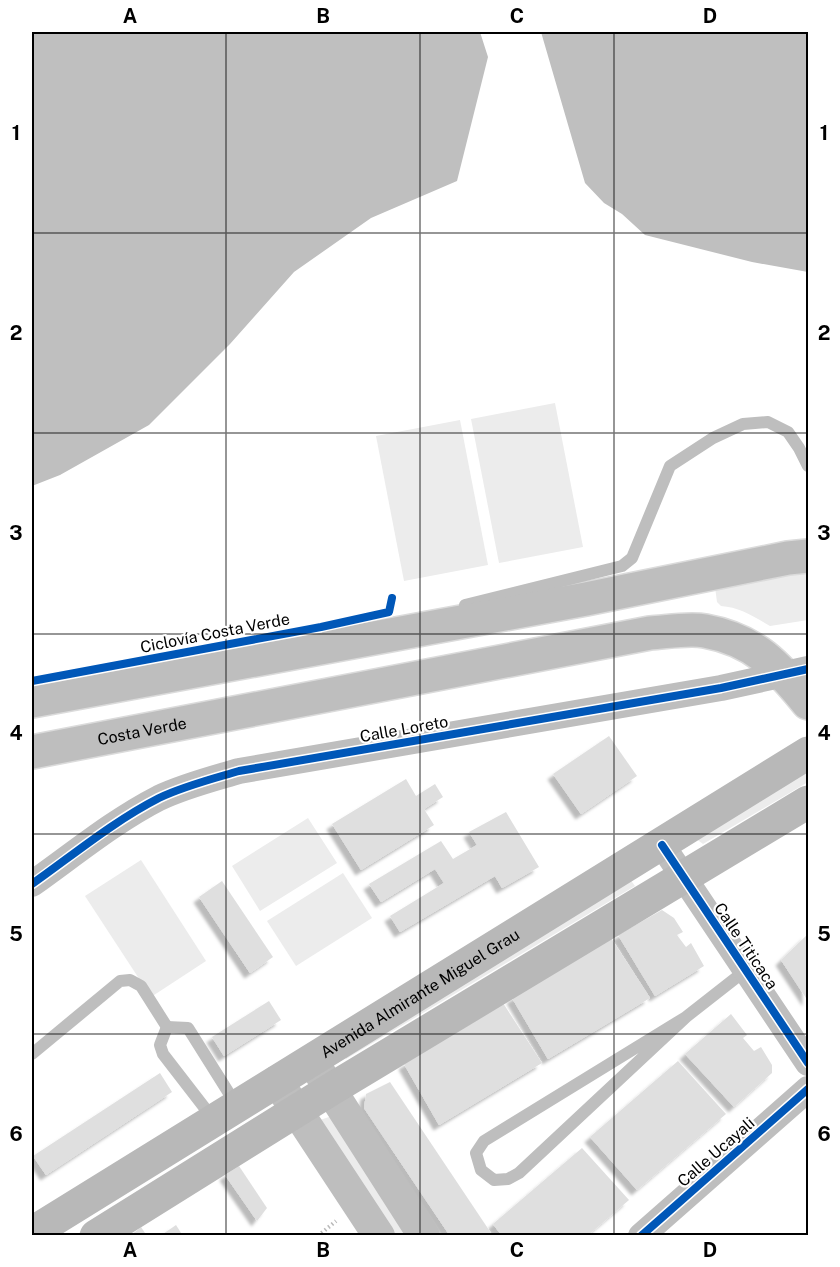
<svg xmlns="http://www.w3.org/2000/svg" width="840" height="1267" font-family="'Public Sans',sans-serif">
<defs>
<filter id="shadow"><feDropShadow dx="-5.5" dy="5.5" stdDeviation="1.5" flood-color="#0004"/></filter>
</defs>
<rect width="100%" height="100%" fill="#fff"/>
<g fill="#ececec">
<polygon points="555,403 583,547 499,563 471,419"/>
<polygon points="460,420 488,565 404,581 376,436"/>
<path d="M 808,567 L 808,620 L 770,626 C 755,617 739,607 721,606 L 717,602 L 715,587 Z"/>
<polygon points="808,771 808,782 703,844 695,838"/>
<polygon points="308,818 337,863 260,911 232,866"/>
<polygon points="141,860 206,961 151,997 85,896"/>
<polygon points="343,873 372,918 296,966 267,921"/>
<polygon points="627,875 635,886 346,1059 341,1050"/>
<polygon points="332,1116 410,1235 390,1235 314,1122"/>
</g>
<g fill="#bfbfbf">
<polygon points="32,32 480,32 488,57 457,181 371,218 294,272 230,344 149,425 60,475 32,486"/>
<polygon points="541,32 808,32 808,272 752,262 645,235 622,214 604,203 585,183"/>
</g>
<g fill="#dfdfdf" filter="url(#shadow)">
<polygon points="609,736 637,776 581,814 553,774"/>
<polygon points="406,779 416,796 435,784 443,797 424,809 434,825 361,870 332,824"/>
<polygon points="506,812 539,867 502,888 495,876 400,932 390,916 444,883 435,869 381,902 369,884 441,841 453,859 477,845 469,832"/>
<polygon points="222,881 273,957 250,973 199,897"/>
<polygon points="662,910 674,918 683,932 677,935 686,947 691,943 704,966 655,996 618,935"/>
<polygon points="808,934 808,1001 781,960"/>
<polygon points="611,938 650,998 548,1059 512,998"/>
<polygon points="269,1001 281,1020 224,1056 212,1037"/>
<polygon points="503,1003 542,1063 439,1125 404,1064"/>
<polygon points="731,1014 747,1035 743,1038 754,1051 761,1047 772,1065 772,1073 734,1107 685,1054"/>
<polygon points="678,1061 726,1114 637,1190 590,1137"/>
<polygon points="160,1073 172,1092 46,1175 33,1156"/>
<polygon points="390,1082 493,1236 450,1236 364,1108 366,1094"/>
<polygon points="582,1148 629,1200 587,1236 502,1236 493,1224"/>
<polygon points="239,1166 267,1208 257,1221 225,1175"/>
<polygon points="176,1225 183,1236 164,1236 163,1234"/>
<polygon points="141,1227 147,1236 130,1236"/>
</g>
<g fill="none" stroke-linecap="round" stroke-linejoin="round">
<g stroke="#dbdbdb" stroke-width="36">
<g id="trunk">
<polyline points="32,701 586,599 788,558 808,556"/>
<path id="s2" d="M 32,752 L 650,633 C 667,632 689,628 705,631 C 755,640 778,666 808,703"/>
</g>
</g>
<polyline stroke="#b9b9b9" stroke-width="4" stroke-dasharray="1.5 3" stroke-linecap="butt" points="318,1236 336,1221"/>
<g stroke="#bebebe" stroke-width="12">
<polyline points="465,605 622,566 632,558 670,466 713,438 743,424 768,422 788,432 799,448 808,466"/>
<polyline points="686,1017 484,1141 476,1153 481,1170 494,1180 508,1179 519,1173 686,1017 746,970"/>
<polyline points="167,1027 188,1028 237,1106"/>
<polyline points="167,1027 160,1045 163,1054 214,1120"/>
<polyline points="32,1054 120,981 130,980 141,986 167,1027"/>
</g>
<g stroke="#bebebe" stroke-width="26">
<polyline points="662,845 808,1063"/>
<path d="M 32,884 C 73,855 114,821 159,798 C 184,786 212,779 239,771 L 721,688 L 808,669"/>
<polyline points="641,1236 808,1089"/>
</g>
<g stroke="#bebebe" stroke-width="32">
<polyline points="316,1067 424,1236"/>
<polyline points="277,1081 379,1236"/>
</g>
<g stroke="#b8b8b8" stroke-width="33">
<path id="s1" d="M 32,1233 L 808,753"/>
<polyline points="96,1236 330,1090 808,802"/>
</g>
<use href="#trunk" stroke="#bebebe" stroke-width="33"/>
<g stroke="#fff" stroke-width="11">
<g id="cycleway">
<polyline points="32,681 321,627 389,612 392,598"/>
<polyline points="662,845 808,1063"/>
<path d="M 32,884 C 73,855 114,821 159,798 C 184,786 212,779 239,771 L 721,688 L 808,669"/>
<polyline points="641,1236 808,1089"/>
</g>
</g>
<use href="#cycleway" stroke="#0057b8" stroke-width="8"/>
</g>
<path fill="none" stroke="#000" stroke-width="1.5" stroke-opacity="0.55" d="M 226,32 L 226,1236M 420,32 L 420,1236M 614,32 L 614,1236M 32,233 L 808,233M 32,433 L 808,433M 32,634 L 808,634M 32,834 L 808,834M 32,1034 L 808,1034"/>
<g text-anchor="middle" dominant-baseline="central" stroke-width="4.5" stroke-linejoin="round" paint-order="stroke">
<g font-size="16" fill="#000" stroke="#fff">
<text transform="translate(215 633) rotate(-11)">Ciclovía Costa Verde</text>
<text transform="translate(404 729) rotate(-10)">Calle Loreto</text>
<text stroke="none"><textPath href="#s2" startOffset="112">Costa Verde</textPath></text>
<text transform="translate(746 946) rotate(56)">Calle Titicaca</text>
<text stroke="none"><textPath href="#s1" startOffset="456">Avenida Almirante Miguel Grau</textPath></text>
<text transform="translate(716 1152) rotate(-41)">Calle Ucayali</text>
</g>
</g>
<rect width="840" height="1267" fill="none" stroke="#ffffff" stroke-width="66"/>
<rect x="33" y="33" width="774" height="1201" fill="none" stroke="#000" stroke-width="2"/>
<g font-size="20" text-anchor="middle" font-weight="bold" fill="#000">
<text x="130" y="23">A</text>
<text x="323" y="23">B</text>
<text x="517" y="23">C</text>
<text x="710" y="23">D</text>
<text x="16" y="140">1</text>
<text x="824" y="140">1</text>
<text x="16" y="340">2</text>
<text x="824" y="340">2</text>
<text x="16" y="540">3</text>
<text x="824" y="540">3</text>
<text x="16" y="740">4</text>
<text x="824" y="740">4</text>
<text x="16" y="941">5</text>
<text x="824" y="941">5</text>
<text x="16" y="1141">6</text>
<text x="824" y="1141">6</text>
<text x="130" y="1257">A</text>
<text x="323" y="1257">B</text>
<text x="517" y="1257">C</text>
<text x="710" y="1257">D</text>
</g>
</svg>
